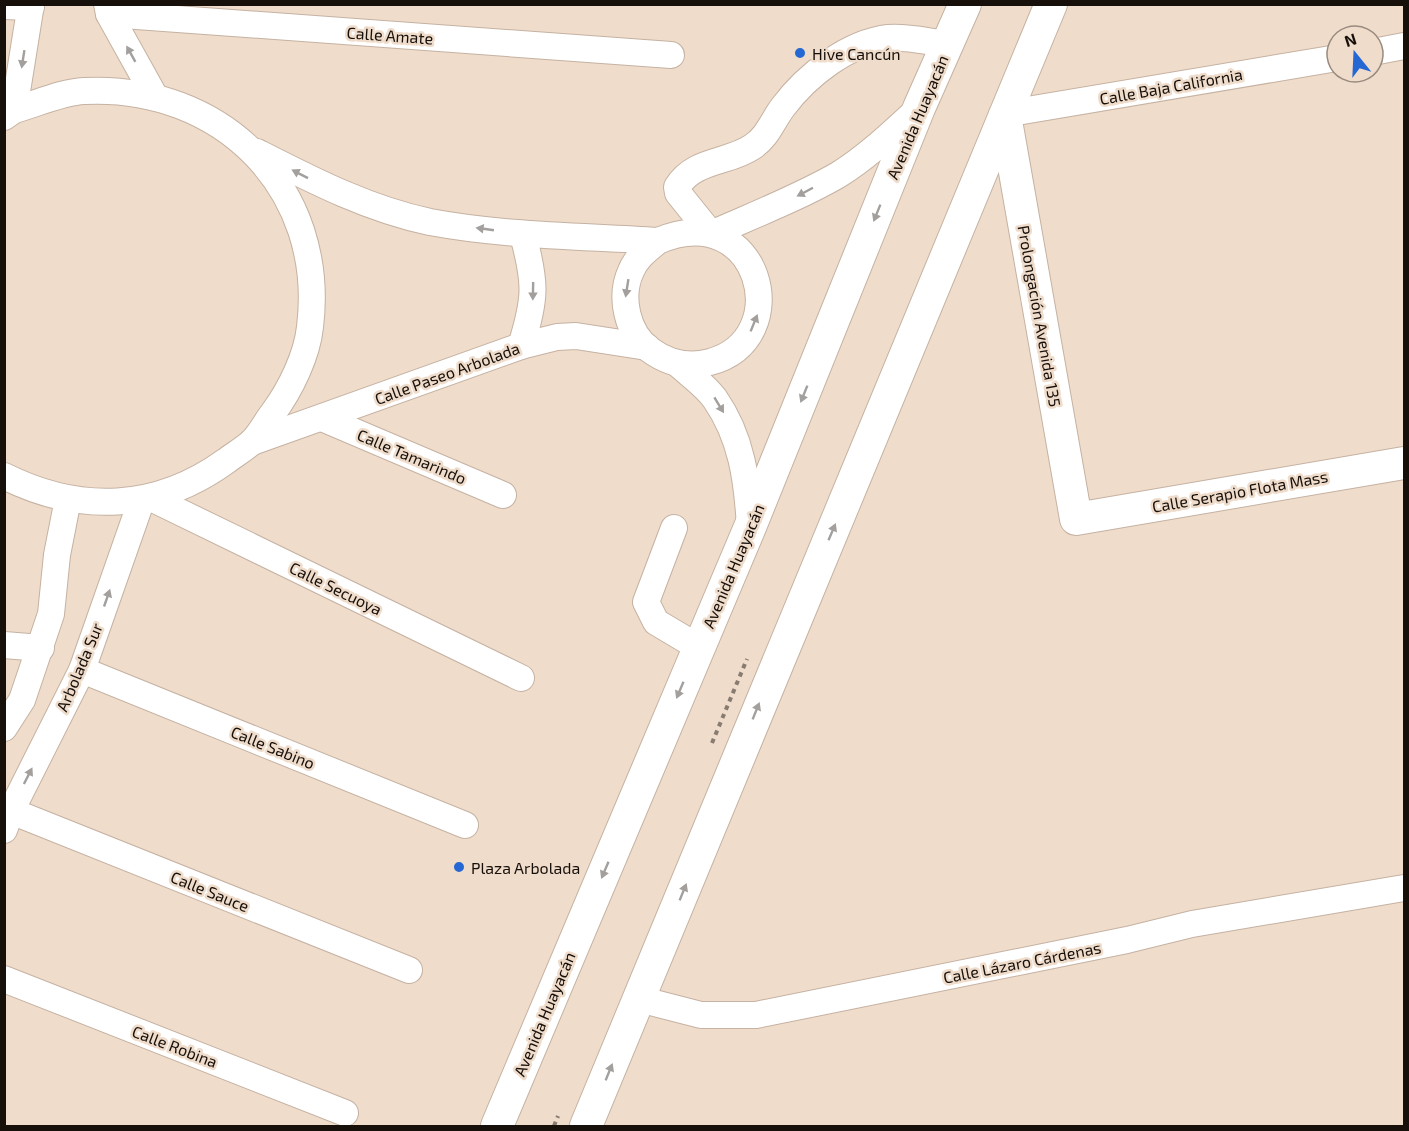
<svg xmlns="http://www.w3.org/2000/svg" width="1409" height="1131" font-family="'Exo 2',sans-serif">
<rect width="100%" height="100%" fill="#efdccb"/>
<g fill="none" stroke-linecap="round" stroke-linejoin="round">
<g stroke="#c5b2a2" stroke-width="28">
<g id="minor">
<polyline points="107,4 109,14 154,95"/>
<polyline points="4,6 31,7"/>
<polyline points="109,14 671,55"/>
<polyline points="1373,52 1404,46"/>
<polyline points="14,110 31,4"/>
<path d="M 917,110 C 892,133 867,157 838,175 C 798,198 754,215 711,234 L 678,193 L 677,187 C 694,159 729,163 752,147 C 767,138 773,120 783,107 C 807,75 848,43 888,38 C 907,36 929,42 948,44"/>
<polyline points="1004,114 1337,58"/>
<path d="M 4,117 L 14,110 C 36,104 62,92 84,91 C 221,84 327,188 310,327 C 307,356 290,390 273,413 C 266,422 260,434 252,442 C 244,449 234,455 226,461 C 157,511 80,514 4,476"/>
<path d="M 257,152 C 312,180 368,209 430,222 C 505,236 581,236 658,241 C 760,197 797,339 710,362 C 688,368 668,363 650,350 C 627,333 619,297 631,271 C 636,258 647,250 658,241"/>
<path d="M 521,346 C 536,298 536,283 523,235"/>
<path d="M 678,364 C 690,375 706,386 715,399 C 742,438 747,480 750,526"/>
<polyline points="322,418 503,495"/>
<polyline points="252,442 521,346 557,337 576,336 647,347"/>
<polyline points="151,498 521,678"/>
<polyline points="674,528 646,602 656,622 698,647"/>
<polyline points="4,645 41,648"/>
<polyline points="82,670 465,825"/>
<polyline points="4,728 22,700 51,614 57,555 68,499"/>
<polyline points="11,811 409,970"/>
<polyline points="4,830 11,811 82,670 142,499"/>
<polyline points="4,979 345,1113"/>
<polyline points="639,999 701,1015 756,1015 1127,940 1192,924 1404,888"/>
</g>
</g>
<g stroke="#c5b2a2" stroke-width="34">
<g id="major">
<polyline points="1005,115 1076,519 1404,463"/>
<polyline points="497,1126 750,527 919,108 965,4"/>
<polyline points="586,1126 1051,4"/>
</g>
</g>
<g stroke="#887b70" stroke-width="4" stroke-dasharray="4.5 4.5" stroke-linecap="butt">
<polyline points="712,743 747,659"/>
<polyline points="554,1126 558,1116"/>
</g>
<use href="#minor" stroke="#fff" stroke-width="26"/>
<use href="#major" stroke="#fff" stroke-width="32"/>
</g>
<defs><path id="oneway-solid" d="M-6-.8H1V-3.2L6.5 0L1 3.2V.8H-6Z" transform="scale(1.5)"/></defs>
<g fill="#a29f9d">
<use href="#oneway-solid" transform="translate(131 54) rotate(-119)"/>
<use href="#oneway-solid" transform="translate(23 59) rotate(99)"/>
<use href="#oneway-solid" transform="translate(300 174) rotate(-153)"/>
<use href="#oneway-solid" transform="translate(805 192) rotate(152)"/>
<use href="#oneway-solid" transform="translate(877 213) rotate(112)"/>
<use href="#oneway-solid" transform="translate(485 229) rotate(-172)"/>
<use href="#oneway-solid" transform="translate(627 288) rotate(99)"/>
<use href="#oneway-solid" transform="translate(533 291) rotate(91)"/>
<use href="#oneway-solid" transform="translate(754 323) rotate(-68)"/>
<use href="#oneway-solid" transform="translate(804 394) rotate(112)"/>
<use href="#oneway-solid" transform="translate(719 405) rotate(59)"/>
<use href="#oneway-solid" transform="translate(832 532) rotate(-67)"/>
<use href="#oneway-solid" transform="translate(107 598) rotate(-71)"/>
<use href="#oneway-solid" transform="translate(680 690) rotate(113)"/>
<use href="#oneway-solid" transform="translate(756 711) rotate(-68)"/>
<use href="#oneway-solid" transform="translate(28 776) rotate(-63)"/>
<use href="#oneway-solid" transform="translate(605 870) rotate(113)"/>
<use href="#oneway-solid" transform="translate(683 892) rotate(-68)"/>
<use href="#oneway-solid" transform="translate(609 1072) rotate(-68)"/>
</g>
<g fill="#2567d3" stroke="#efdccb" stroke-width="2">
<circle cx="800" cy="53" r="6"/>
<circle cx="459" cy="867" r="6"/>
</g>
<g text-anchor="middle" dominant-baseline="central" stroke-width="5" stroke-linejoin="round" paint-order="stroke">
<g font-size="16" fill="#160f0a" stroke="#efdccb">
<text transform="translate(390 35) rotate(4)">Calle Amate</text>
<text transform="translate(1171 86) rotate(-10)">Calle Baja California</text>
<text transform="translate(917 117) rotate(-67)">Avenida Huayacán</text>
<text transform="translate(1040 316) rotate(80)">Prolongación Avenida 135</text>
<text transform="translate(447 373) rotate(-20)">Calle Paseo Arbolada</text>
<text transform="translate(412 456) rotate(23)">Calle Tamarindo</text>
<text transform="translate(1240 491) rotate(-10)">Calle Serapio Flota Mass</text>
<text transform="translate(733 566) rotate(-67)">Avenida Huayacán</text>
<text transform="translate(336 588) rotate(26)">Calle Secuoya</text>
<text transform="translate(79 667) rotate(-67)">Arbolada Sur</text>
<text transform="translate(273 747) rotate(22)">Calle Sabino</text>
<text transform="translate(210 891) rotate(22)">Calle Sauce</text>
<text transform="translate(1022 962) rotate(-11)">Calle Lázaro Cárdenas</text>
<text transform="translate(544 1014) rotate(-67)">Avenida Huayacán</text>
<text transform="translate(175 1046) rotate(21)">Calle Robina</text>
</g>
<g font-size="16" fill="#160f0a" stroke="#efdccb" text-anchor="start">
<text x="812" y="53">Hive Cancún</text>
<text x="471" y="867">Plaza Arbolada</text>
</g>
</g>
<rect width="1409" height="1131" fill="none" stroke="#160f0a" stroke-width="12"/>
<g transform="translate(1355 54) rotate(342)"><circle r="28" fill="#efdccb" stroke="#988a7e" stroke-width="1.5"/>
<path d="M0-4.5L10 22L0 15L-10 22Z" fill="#2567d3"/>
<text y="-9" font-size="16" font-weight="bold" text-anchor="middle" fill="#160f0a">N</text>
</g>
</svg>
